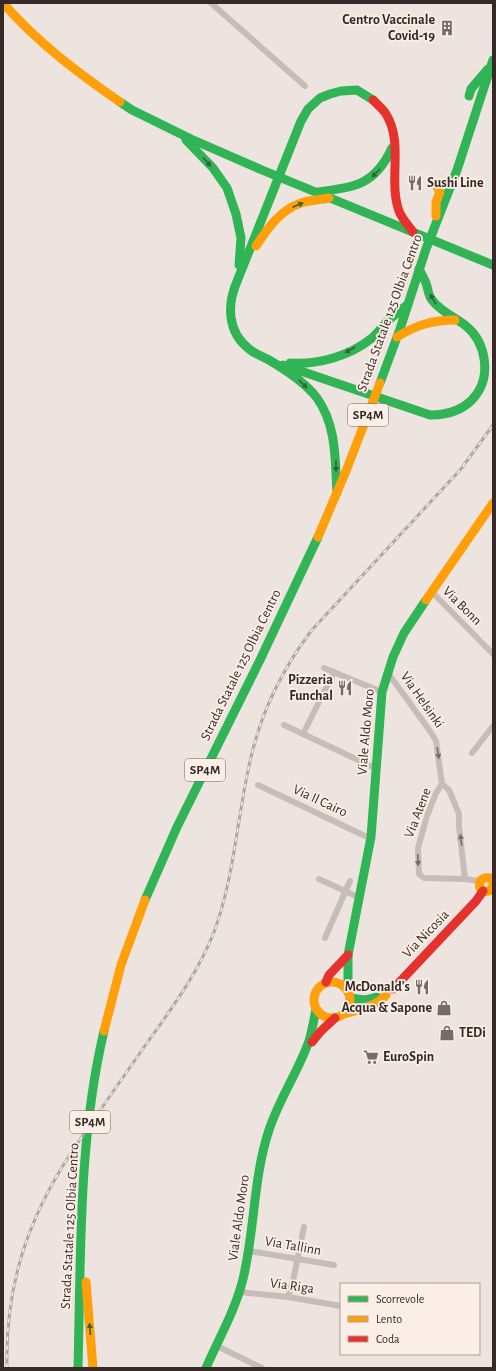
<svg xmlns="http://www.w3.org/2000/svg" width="496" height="1371" font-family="'Alegreya Sans',sans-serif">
<rect width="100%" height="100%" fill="#ede4e0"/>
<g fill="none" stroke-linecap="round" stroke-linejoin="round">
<g stroke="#c6bdb9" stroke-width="6">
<polyline points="211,3 305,86"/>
<polyline points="431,591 493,654"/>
<polyline points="324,668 382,692"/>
<polyline points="388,673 430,731 436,741 442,784 449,790 459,814 459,826 465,879"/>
<polyline points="284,725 377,769"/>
<polyline points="303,734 334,672"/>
<polyline points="472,753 493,726"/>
<polyline points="442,784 436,793 427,816 418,848 419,874 424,878 465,879 479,881"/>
<polyline points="258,785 365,836 371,837"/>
<polyline points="319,879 360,898"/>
<polyline points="325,938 350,881"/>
<polyline points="249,1251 334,1265"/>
<polyline points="239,1292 288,1297 341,1306"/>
<polyline points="288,1297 293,1281 304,1227"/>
<polyline points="217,1346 262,1368"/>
</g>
<g stroke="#30b455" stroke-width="9">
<polyline points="469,96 471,89 488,69"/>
<polyline points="120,102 132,110 191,139 262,170 493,265"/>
<polyline points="186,140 213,168 227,188 236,214 241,238 239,265"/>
<path d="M 318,192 C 355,187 375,185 392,148"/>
<path d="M 290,363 C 318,365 350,356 372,338 C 379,332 384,324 391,318 C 397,313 403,309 408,304"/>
<path d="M 283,365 L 430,415 C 448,415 465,410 476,395 C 491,375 486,342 466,326 C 455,317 441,312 432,300 C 428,295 428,288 426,283 C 424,278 421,273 419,269"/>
<polyline points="380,383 400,329 426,249 457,170 493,60"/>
<path d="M 337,493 C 335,461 337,426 317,398 C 305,382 286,370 269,360 C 262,356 254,354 248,348 C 228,332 227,306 236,284 L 301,121 L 308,109 L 320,98 L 330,94 L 341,91 L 357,90 L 373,100"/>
<polyline points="145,900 177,827 260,660 318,537"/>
<polyline points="348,992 348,955 371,837 382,692 393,657 404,633 426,600"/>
<polyline points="350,998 365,1000 377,997"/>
<path d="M 78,1368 C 81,1256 78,1141 104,1031"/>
<path d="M 206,1368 C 219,1338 235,1311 243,1279 C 255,1230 253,1178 269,1130 C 279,1099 298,1072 309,1041 C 312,1031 314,1020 316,1009"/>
</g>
<g stroke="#ff9f0a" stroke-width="9">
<path d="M 3,3 C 37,42 78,73 120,102"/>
<polyline points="436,185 440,192 436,202 436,216"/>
<path d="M 256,246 C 268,228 280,210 301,203 C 310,200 320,200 329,198"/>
<path d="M 397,337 C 416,325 433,320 455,320"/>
<polyline points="318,537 346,471 380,383"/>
<polyline points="426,600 493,503"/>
<path d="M 493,882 L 490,878 C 483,877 478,880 480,888 L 485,892 L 489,891 L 493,887"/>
<circle cx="332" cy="1000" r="18"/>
<path d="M 343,1014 C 357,1010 376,1007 386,995"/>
<polyline points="104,1031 121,965 145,900"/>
<polyline points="86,1282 93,1368"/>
</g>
<g stroke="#e5322d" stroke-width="9">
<path d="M 373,100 C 378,105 383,109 386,114 C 404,143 388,180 399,211 C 402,219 409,226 413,232"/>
<polyline points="326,982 329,975 348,955"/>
<polyline points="393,989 476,901 483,891"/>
<polyline points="312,1042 321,1031 335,1018"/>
</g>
<g stroke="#aea6a3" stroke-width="3">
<path id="rail" d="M 7,1368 C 5,1287 27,1220 71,1153 C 96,1116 121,1080 147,1043 C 172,1008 198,973 214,932 C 236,873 237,810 253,749 C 264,706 285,666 311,631 L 461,469 L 493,425"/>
</g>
<use href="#rail" stroke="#fbeee6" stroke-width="1.5" stroke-dasharray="4.5" stroke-linecap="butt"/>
</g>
<defs><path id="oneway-solid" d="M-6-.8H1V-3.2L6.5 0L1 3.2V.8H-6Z"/></defs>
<g fill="#346139">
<use href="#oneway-solid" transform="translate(207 162) rotate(49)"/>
<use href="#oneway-solid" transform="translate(376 173) rotate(134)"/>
<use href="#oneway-solid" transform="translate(298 205) rotate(-23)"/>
<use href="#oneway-solid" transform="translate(433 299) rotate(-121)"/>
<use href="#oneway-solid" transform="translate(350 350) rotate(150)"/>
<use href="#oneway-solid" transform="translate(303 384) rotate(45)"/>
<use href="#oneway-solid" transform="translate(336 466) rotate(90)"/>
<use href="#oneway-solid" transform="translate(90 1329) rotate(-94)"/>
</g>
<g fill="#776c69">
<use href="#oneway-solid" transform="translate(438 753) rotate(81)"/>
<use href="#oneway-solid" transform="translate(461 840) rotate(-97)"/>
<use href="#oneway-solid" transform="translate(418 860) rotate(87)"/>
</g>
<defs>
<g id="building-bare" transform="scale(1.2)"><path d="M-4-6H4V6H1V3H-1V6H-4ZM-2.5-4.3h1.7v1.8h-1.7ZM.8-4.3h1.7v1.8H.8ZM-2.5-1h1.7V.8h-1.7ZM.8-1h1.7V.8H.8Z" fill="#776a68" stroke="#fbeee6" stroke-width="2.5" paint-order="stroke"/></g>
<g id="restaurant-bare" transform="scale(1.2)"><path d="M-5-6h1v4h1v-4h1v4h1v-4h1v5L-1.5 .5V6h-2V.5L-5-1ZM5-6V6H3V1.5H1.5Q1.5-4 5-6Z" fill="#776a68" stroke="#fbeee6" stroke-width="2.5" paint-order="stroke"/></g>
<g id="shop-bare" transform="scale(1.2)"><path d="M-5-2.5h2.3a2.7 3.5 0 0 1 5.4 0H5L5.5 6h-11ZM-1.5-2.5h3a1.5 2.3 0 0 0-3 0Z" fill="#776a68" stroke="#fbeee6" stroke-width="2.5" paint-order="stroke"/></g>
<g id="supermarket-bare" transform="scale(1.2)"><path d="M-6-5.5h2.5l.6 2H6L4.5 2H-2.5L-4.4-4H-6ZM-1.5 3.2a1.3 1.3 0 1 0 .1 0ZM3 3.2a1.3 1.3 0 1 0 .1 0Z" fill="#776a68" stroke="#fbeee6" stroke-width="2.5" paint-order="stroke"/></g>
</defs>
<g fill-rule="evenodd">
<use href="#building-bare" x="447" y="28"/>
<use href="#restaurant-bare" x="415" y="183"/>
<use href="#restaurant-bare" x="345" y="688"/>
<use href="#restaurant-bare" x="422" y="987"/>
<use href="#shop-bare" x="444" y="1008"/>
<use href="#shop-bare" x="447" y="1033"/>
<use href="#supermarket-bare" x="371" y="1057"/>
</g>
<g text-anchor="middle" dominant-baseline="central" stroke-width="3.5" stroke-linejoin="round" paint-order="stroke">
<g fill="#fbeee6" stroke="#726460" stroke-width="1">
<rect x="348" y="404" width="40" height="22" rx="3"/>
<rect x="185" y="759" width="40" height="22" rx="3"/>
<rect x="70" y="1111" width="40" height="22" rx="3"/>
</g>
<g font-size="13" font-weight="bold" fill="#372927">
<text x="368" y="415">SP4M</text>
<text x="205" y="770">SP4M</text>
<text x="90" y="1122">SP4M</text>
</g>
<g font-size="14" font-weight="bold" fill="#372927" stroke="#fbeee6" text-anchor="end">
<text x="435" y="20">Centro Vaccinale<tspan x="435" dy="16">Covid-19</tspan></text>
<text x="427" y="183" text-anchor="start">Sushi Line</text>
<text x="333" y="680">Pizzeria<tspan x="333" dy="16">Funchal</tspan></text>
<text x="410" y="987">McDonald's</text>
<text x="432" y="1008">Acqua &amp; Sapone</text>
<text x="459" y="1033" text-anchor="start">TEDi</text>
<text x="383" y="1057" text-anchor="start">EuroSpin</text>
</g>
<g font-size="14" fill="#372927" stroke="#fbeee6">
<text transform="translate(390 313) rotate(-70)">Strada Statale 125 Olbia Centro</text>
<text transform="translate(462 606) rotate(45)">Via Bonn</text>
<text transform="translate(241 665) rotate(-64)">Strada Statale 125 Olbia Centro</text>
<text transform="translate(422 700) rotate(55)">Via Helsinki</text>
<text transform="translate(366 732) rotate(-85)">Viale Aldo Moro</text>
<text transform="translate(320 801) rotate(25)">Via Il Cairo</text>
<text transform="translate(418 813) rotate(-69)">Via Atene</text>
<text transform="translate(426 934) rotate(-46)">Via Nicosia</text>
<text transform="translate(239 1218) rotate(-82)">Viale Aldo Moro</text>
<text transform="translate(70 1226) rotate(-87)">Strada Statale 125 Olbia Centro</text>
<text transform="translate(293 1246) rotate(10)">Via Tallinn</text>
<text transform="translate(292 1286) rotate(8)">Via Riga</text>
</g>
</g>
<rect width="496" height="1371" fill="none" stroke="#372927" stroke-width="8"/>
<rect x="340" y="1283" width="140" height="72" fill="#fbeee6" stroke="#ad9f9a"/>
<rect x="348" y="1296" width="20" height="6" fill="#30b455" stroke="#ad9f9a"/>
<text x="376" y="1303" font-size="12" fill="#372927">Scorrevole</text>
<rect x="348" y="1316" width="20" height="6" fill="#ff9f0a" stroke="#ad9f9a"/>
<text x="376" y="1323" font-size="12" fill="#372927">Lento</text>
<rect x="348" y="1336" width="20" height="6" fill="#e5322d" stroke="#ad9f9a"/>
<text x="376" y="1343" font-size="12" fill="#372927">Coda</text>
</svg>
